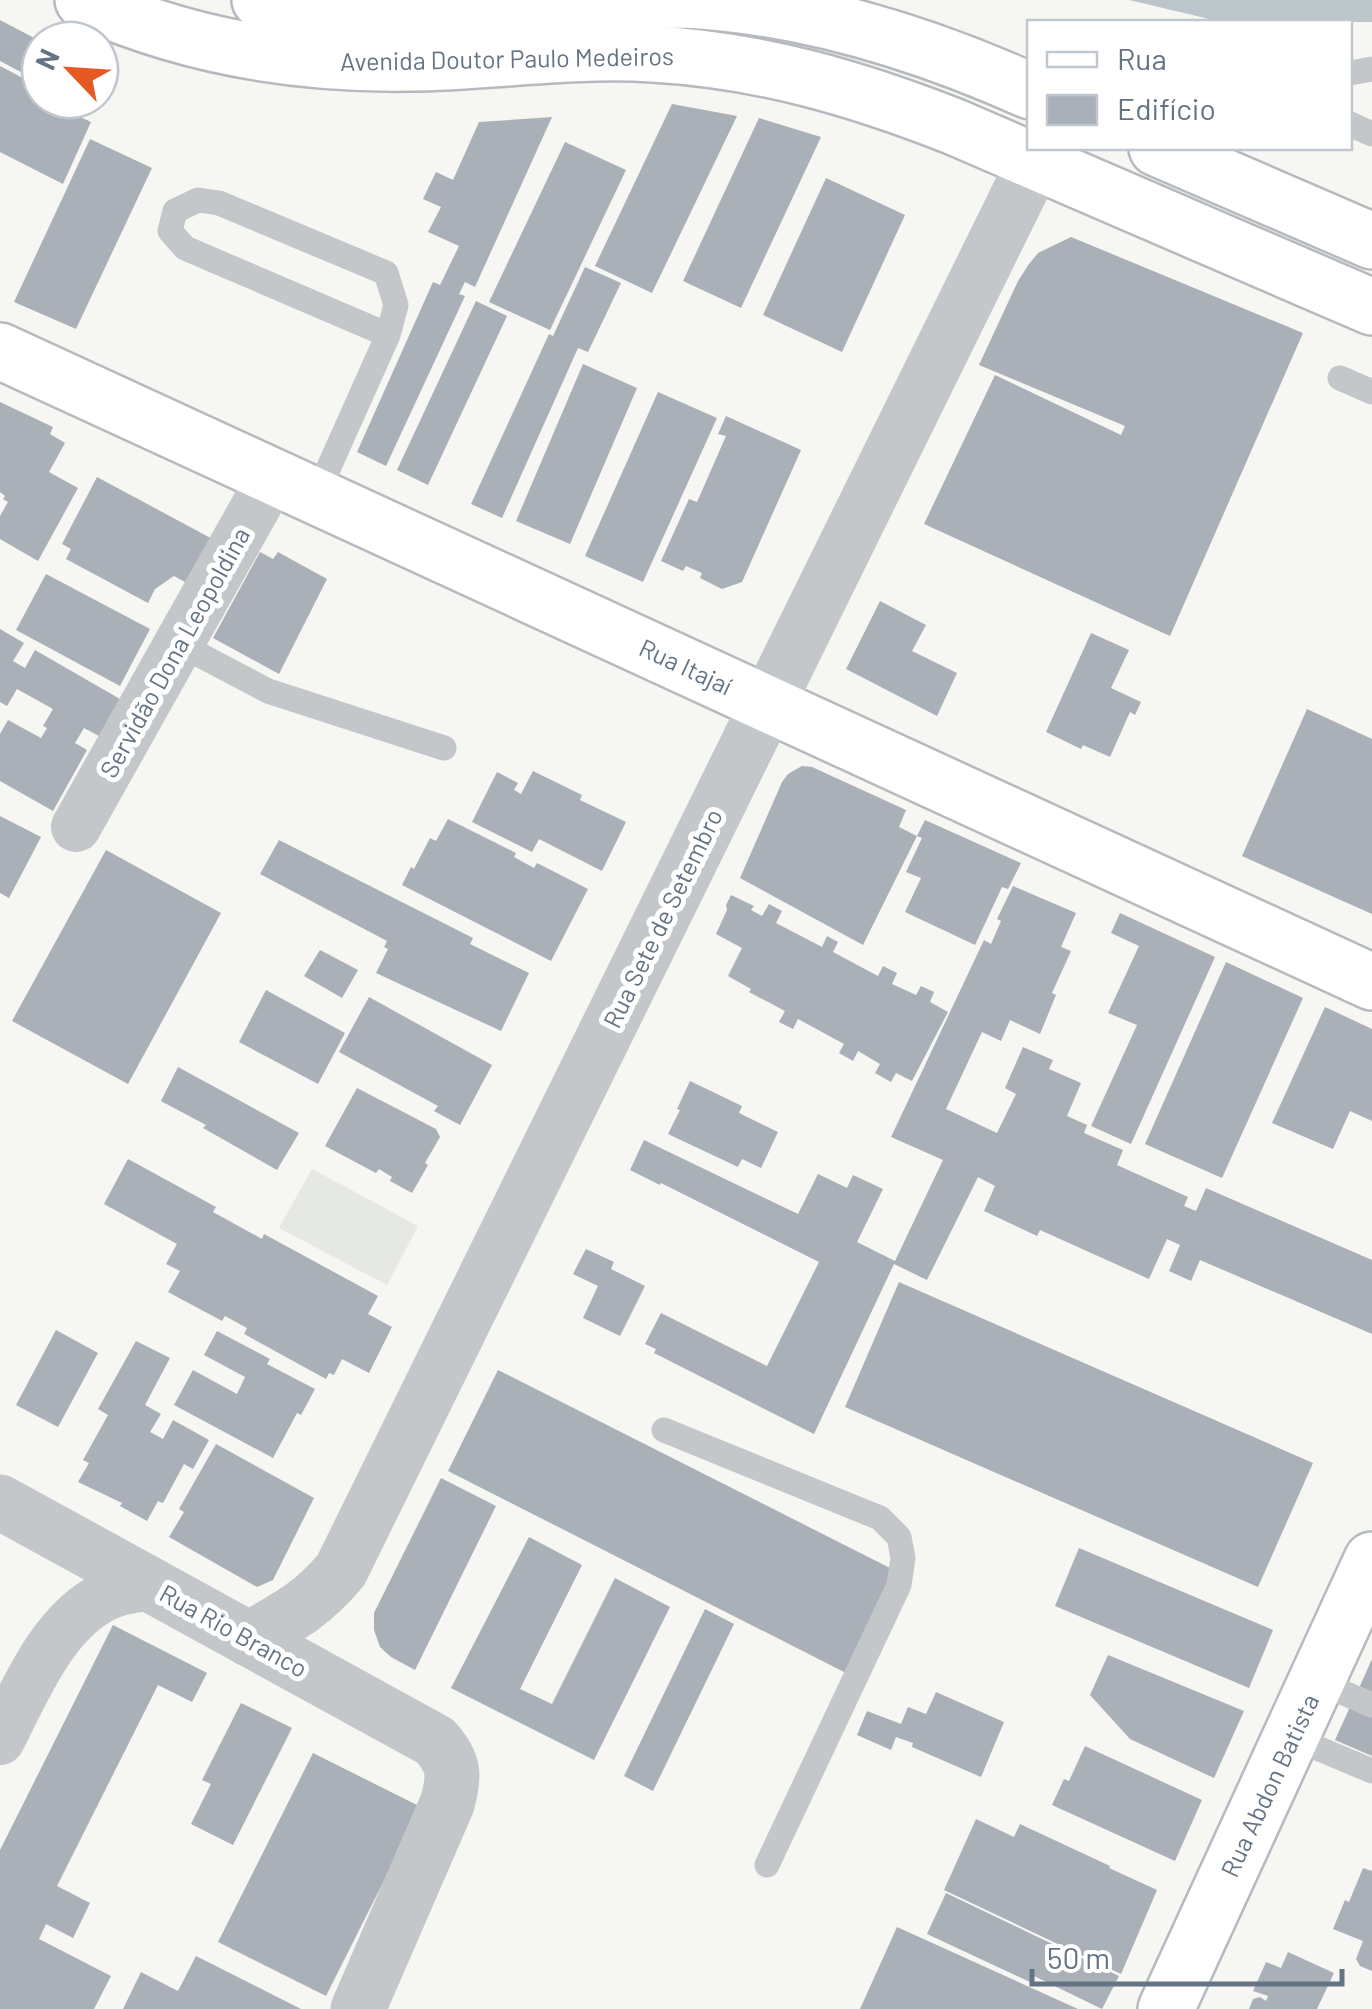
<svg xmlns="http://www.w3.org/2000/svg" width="1372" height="2009" font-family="Barlow,sans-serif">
<rect width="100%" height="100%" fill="#f6f6f2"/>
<polygon fill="#e6e8e6" points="312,1169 418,1226 387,1285 279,1228"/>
<polygon fill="#bbc5ca" points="1129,0 1372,0 1372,22 1222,22"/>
<g fill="#a9b0b7">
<polygon points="0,20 40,41 40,82 0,61"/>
<polygon points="0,66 40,87 37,96 40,100 45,100 91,122 63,184 0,152"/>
<polygon points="672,104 737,116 652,293 595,266"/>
<polygon points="552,117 475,287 465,282 459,294 465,296 386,466 357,452 433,282 440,285 459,246 428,232 441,207 423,199 436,172 453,180 479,122"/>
<polygon points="759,118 821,137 741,308 683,281"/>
<polygon points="90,139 152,168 76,329 14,302"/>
<polygon points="565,142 626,170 550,330 489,302"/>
<polygon points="826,178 905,215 842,352 763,315"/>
<polygon points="1071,237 1303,333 1170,636 924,524 995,375 1121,435 1125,426 979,365 1018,281 1029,264 1038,253"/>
<polygon points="585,267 621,283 588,352 578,348 502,518 471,504 549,334 553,336"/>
<polygon points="476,301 507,316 428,485 397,470"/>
<polygon points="583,364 637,388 570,544 516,521"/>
<polygon points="658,392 717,418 643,582 585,556"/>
<polygon points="0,402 53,427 50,434 65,443 49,472 78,488 38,561 0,539 0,516 8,502 3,499 5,496 0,492"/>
<polygon points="726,416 801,450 742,582 722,589 700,578 702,573 686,566 683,571 661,561 689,499 697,502 726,436 718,434"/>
<polygon points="97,477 218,542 194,587 174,576 155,589 148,603 66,559 71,549 62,544"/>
<polygon points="260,552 273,559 278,552 327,579 279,674 213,638"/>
<polygon points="46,574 150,629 120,686 16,630"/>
<polygon points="880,601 926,625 912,651 957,673 937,716 846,669"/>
<polygon points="0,629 24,643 13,661 25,668 35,650 120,699 99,736 84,728 75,743 87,750 53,811 0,781 0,734 8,720 41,738 47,728 43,726 53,709 17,689 7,706 0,702"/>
<polygon points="1091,633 1129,650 1111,688 1141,702 1135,715 1130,712 1110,757 1083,745 1081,749 1046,732"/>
<polygon points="1307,709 1372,739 1372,914 1242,856"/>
<polygon points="802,766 812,767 906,810 899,827 917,836 925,820 1021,863 1008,889 1002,887 975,945 905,912 921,878 906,872 922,838 917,836 863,945 740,878 782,782 788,774"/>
<polygon points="533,771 582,795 580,800 626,822 602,871 539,839 532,852 472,822 497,772 518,783 514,790 521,794"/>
<polygon points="0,816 41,837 9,898 0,893"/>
<polygon points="448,819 516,853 514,857 534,868 537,863 588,889 551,961 402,885 411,867 414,869 430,838 436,841"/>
<polygon points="279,840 473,938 470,944 529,973 501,1031 376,973 388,949 384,947 387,941 260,874"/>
<polygon points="106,850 221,913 128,1084 12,1021"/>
<polygon points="1013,886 1076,913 1061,947 1071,951 1052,993 1056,995 1040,1034 1010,1020 1001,1041 982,1032 946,1109 997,1133 1016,1094 1005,1088 1023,1047 1053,1060 1049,1069 1081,1083 1067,1116 1087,1125 1084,1133 1123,1150 1117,1165 1188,1197 1184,1206 1196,1211 1206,1188 1372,1260 1372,1334 1200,1260 1191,1281 1169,1271 1180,1245 1167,1239 1149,1279 1040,1230 1037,1236 984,1211 995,1186 978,1177 927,1280 894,1264 814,1434 654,1353 656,1349 645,1344 661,1313 767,1366 819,1262 661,1183 660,1185 630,1170 644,1140 798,1214 818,1174 847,1188 853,1175 883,1189 857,1242 895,1261 943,1160 891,1137 984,940 991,944 1001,921 997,919"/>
<polygon points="731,895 754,906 751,910 762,916 769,904 782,911 776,923 822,947 827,936 838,942 833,952 878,976 883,966 897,973 892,984 916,995 921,986 934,992 930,1002 948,1012 912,1081 896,1073 891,1082 875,1073 880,1064 858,1051 853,1061 839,1053 844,1044 798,1019 793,1029 779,1022 785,1011 749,992 751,989 728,976 742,948 716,934 727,910 726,905"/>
<polygon points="1120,913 1215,957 1131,1144 1091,1126 1137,1025 1108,1013 1139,946 1111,933"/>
<polygon points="320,950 358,970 342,998 304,976"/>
<polygon points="1226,962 1303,998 1222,1178 1145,1144"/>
<polygon points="266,990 345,1033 318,1084 239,1042"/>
<polygon points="369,997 492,1065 460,1125 434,1111 438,1106 339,1052"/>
<polygon points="1325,1007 1372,1029 1372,1121 1350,1111 1333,1149 1272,1123"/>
<polygon points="178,1067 299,1133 277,1170 203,1128 206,1125 161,1101"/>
<polygon points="690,1081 742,1106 739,1113 778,1132 761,1168 742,1159 738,1167 668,1134 680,1110 677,1109"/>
<polygon points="357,1088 436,1129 440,1137 425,1163 428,1165 412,1193 390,1181 392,1177 379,1169 376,1173 325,1146"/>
<polygon points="128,1159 216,1207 213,1212 262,1239 264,1234 378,1296 368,1314 392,1327 369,1373 342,1359 334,1375 329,1373 326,1379 244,1334 247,1328 225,1316 222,1321 168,1292 180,1271 166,1264 177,1244 104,1204"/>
<polygon points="586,1249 614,1262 611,1269 645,1286 620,1336 583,1318 598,1286 573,1274"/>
<polygon points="899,1282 1313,1463 1258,1587 845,1407"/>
<polygon points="56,1330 98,1353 58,1427 16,1405"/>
<polygon points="217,1331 270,1359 267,1364 315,1389 301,1415 297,1413 273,1458 174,1405 193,1370 237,1394 245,1377 204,1355"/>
<polygon points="136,1341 170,1358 145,1405 161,1414 150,1432 163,1439 173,1420 209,1440 193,1469 184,1464 163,1503 158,1501 147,1521 120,1506 122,1503 78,1482 89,1463 83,1460 108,1415 98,1409"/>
<polygon points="498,1370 898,1572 846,1673 448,1471"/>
<polygon points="216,1444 314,1498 273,1580 257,1587 169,1537 184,1512 179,1509"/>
<polygon points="441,1478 496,1506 415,1670 391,1657 380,1647 374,1630 374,1613"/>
<polygon points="529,1537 582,1565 520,1689 552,1704 615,1578 670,1607 594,1760 451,1688"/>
<polygon points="1079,1548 1273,1630 1249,1688 1055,1606"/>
<polygon points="705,1609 734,1624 653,1791 624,1776"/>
<polygon points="113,1625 207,1673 192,1702 158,1685 57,1886 90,1903 73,1938 46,1924 39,1939 111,1976 94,2009 0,2009 0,1850"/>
<polygon points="1108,1655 1244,1711 1214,1778 1130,1739 1090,1695"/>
<polygon points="1372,1659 1372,1693 1359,1688"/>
<polygon points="936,1692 1004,1722 981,1777 912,1747 913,1743 896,1737 891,1750 857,1735 867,1711 901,1724 908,1707 926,1714"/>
<polygon points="241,1703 292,1728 233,1845 191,1824 211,1784 202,1780"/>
<polygon points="1350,1707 1372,1716 1372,1756 1335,1740"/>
<polygon points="1085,1746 1202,1800 1175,1861 1052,1805 1064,1779 1069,1781"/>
<polygon points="313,1753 421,1807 326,1996 218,1942"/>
<polygon points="976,1819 1014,1837 1020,1824 1110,1866 1109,1868 1157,1890 1121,1974 944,1890"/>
<polygon points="1363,1868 1372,1871 1372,1971 1360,1966 1356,1959 1363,1941 1333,1929 1345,1900 1349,1902"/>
<polygon points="946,1893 1119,1976 1102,2009 1034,1976 1032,1983 927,1934"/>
<polygon points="897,1927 1078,2009 860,2009"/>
<polygon points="1288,1952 1334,1973 1317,2009 1249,2009 1253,1999 1260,1997 1266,2001 1268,1996 1253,1991 1266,1962 1281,1968"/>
<polygon points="196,1956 301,2009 123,2009 141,1972 178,1991"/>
</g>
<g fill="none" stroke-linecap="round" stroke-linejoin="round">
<g stroke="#b5babf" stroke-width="60">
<g id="secondary">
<polyline points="0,351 1372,982"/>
<polyline points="1166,2009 1372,1560"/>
</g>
</g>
<g stroke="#b6babe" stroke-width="60">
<g id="primary">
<path d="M 83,0 C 186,46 298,65 410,63 C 491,62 572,49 653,54 C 760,60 856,88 955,127 L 1372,307"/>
<path d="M 260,0 C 292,6 325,13 358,13 C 467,15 576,0 685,0 C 803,6 923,43 1030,91"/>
<polyline points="1157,148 1372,241"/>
</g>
</g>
<g stroke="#c3c7ca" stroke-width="25">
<polyline points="1350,73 1372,69"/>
<polyline points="1350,124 1372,134"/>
<polyline points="1340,378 1372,392"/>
<polyline points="316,496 388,335 396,305 386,273 219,203 198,200 175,211 170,231 185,248 388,335"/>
<polyline points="179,644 268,691 444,748"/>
<polyline points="664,1430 880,1518 899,1537 903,1558 899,1585 767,1865"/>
<polyline points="1316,1681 1372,1705"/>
<polyline points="1291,1737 1372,1771"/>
</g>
<g stroke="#c3c7ca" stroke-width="50">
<polyline points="76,827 273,476"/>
<path d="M 0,1740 C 25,1691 53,1621 106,1596 C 119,1589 137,1588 152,1585"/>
</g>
<g stroke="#c3c7ca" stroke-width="55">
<path d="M 0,1502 L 435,1741 C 455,1763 455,1776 447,1804 L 358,2009"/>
<path d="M 249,1639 C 288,1617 312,1605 341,1570 L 1035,161"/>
</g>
<use href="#secondary" stroke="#fff" stroke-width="55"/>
<use href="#primary" stroke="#fff" stroke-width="55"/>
</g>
<g text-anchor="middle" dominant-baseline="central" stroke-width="10" stroke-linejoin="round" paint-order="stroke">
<g font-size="25" fill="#647484" stroke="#fff">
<text transform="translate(507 58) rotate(-1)">Avenida Doutor Paulo Medeiros</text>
<text transform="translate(174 652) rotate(-61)">Servidão Dona Leopoldina</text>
<text transform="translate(686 666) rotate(25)">Rua Itajaí</text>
<text transform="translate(662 918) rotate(-64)">Rua Sete de Setembro</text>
<text transform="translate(234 1630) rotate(29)">Rua Rio Branco</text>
<text transform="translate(1269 1785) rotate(-65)">Rua Abdon Batista</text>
</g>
</g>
<rect x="1027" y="20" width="325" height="130" fill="#ffffff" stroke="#c1c7ce" stroke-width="2.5"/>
<rect x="1047" y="52" width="50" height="15" fill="#ffffff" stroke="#c1c7ce" stroke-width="2.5"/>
<text x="1117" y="70" font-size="30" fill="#647484">Rua</text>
<rect x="1047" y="95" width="50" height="30" fill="#a9b0b7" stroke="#c1c7ce" stroke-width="2.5"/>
<text x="1117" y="120" font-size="30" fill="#647484">Edifício</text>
<g transform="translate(70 70) rotate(295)"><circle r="48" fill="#ffffff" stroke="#c1c7ce" stroke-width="2.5"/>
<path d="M0-8L18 38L0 25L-18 38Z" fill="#e55923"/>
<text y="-15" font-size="28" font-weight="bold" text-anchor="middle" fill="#647484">N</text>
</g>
<path d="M1032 1969v15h310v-15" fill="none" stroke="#647484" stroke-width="5"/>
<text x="1047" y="1969" font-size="30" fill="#647484" stroke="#ffffff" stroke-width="8" paint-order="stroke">50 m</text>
</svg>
